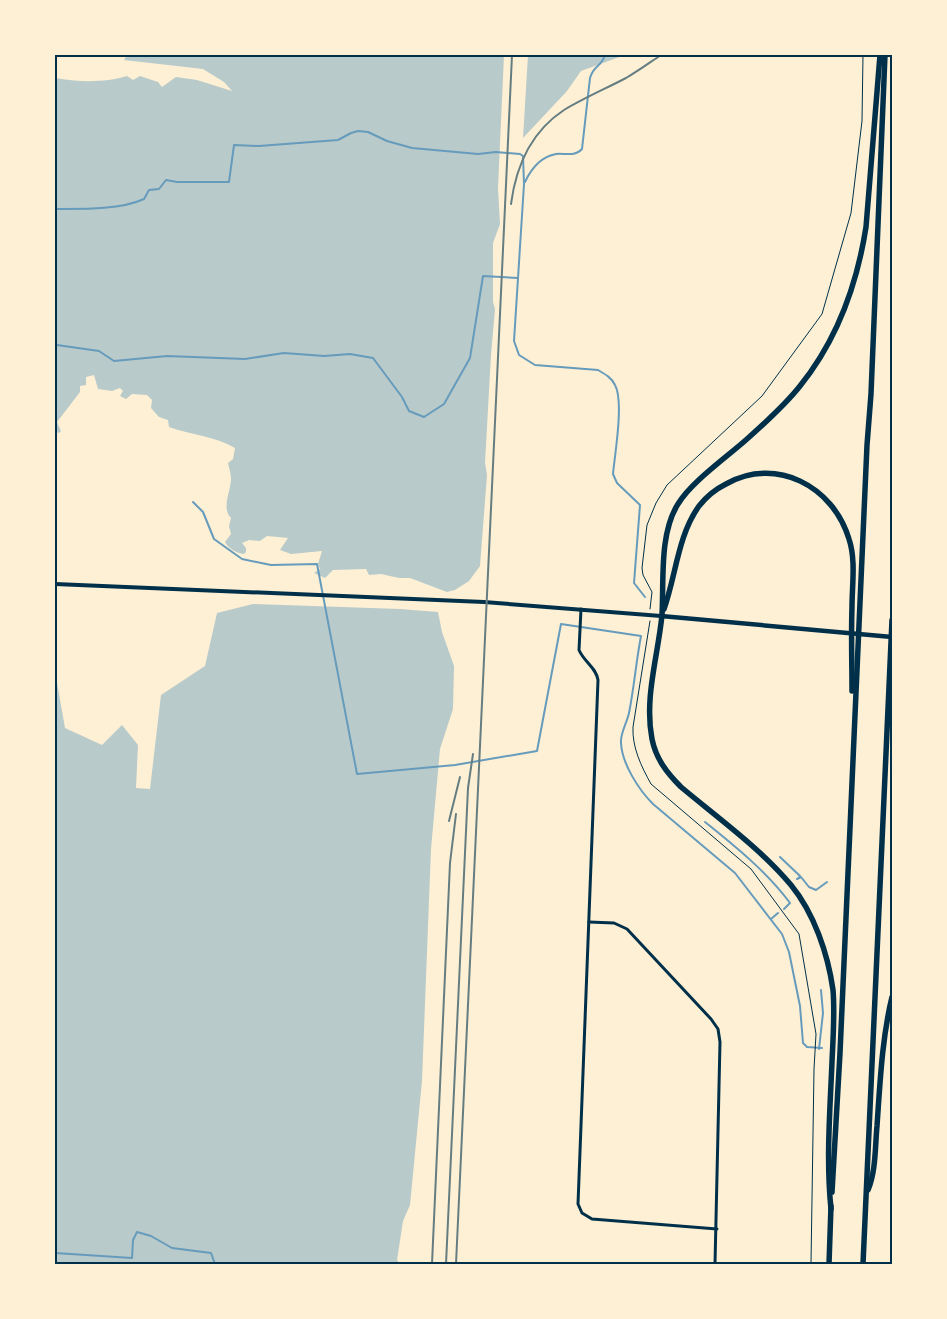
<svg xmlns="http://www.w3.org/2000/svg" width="947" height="1319" font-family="'Roboto Serif',serif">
<rect width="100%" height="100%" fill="#fdf0d5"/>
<g fill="#b9caca">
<path d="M 127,55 L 504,55 L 498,188 L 500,224 L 493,243 L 493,302 L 495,309 L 491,355 L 485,463 L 487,475 L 480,566 L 469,581 L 455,590 L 447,592 L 410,578 L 399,578 L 381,574 L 369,575 L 366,569 L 333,570 L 325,578 L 314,573 L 320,569 L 318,564 L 322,551 L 291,554 L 280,550 L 288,538 L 267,536 L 260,541 L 249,540 L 242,543 L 246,548 L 246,552 L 244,554 C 236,553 229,549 225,542 L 231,534 L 229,526 L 231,518 C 221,508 231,491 231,479 C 231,474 229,468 228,463 L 233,459 L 235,448 C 215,436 191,435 169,427 L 168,420 L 159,417 L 151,408 L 152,400 L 147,395 L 132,394 L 126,399 L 120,396 L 123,391 L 120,388 L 112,391 L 98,389 L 94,375 L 86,377 L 86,385 L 80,386 L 80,392 L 57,422 L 61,431 L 59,433 L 55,432 L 55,78 C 77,82 105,83 127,76 L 133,80 L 140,76 L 158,82 L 162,87 L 176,77 L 197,80 L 232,91 L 224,82 L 203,69 L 124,60 Z"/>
<polygon points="528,55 625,55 581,71 567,91 523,138"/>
<polygon points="253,604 400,609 438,612 442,632 454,666 453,709 440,749 431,849 422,1081 410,1205 403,1221 397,1260 400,1264 55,1264 55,671 65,728 102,745 122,725 138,745 136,788 150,789 161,695 205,666 217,613"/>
</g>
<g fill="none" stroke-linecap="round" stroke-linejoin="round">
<g stroke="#669bbc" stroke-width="2">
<path d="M 525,182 C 531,169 540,157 556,154 C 565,153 575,157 582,149 L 590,78 C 594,64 601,68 605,55"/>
<path d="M 55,209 C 82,209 120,210 144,199 L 149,190 L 159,189 L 166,180 L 177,182 L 229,182 L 234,145 L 259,146 L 338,140 L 351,133 L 358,131 L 368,132 L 387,141 L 412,148 L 478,154 L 496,152 L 520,154 L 523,156 L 524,184 L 514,341 L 519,355 L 535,365 L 598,370 C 605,374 612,378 615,385 C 624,401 615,453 613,474 L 617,483 L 640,505 L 634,583 L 645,597"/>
<polyline points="55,343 57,345 99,351 114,361 167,356 245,359 284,353 324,356 350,354 373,358 402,397 409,411 424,417 444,404 470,358 483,276 518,278"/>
<path d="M 193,502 L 203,512 L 214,539 L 242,559 L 271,565 L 317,564 L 357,774 L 455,765 L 537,751 L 561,624 L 641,636 C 636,662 634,688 629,713 C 627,723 620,733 621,743 C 622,764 639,790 653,804 L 735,873 L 782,934 L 789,952 L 800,1006 L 803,1043 L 807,1047 L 822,1048"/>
<path d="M 705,822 C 735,846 767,872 790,903 L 784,909"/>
<polyline points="780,857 800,876 799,878"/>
<polyline points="797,879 801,877 809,887 816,890 827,882"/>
<polyline points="771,919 778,913"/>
<polyline points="819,1049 823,1013 821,990"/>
<polyline points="55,1253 132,1258 133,1240 137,1232 151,1236 172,1248 211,1253 215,1264"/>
</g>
<g stroke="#003049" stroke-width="1">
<polyline points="650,609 652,592 643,575 642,568 647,525 656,503 667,485 762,396 822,314 851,213 862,121 863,55"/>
<path d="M 650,621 L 633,727 C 632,747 641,766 651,784 L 751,869 L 799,934 L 816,1034 L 814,1069 L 811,1264"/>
</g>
<g stroke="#003049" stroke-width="3">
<path d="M 581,609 L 579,650 C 584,662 596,667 598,680 L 578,1204 L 582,1213 L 592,1219 L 717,1229"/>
<polyline points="589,922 614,923 627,929 711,1019 718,1029 720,1042 715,1264"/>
</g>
<polyline stroke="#003049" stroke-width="4" points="55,584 484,602 661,616"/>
<polyline stroke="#003049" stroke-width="4.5" points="661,616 892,637"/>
<g stroke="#003049" stroke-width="5.5">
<path d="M 664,609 C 676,575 678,535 699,506 C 706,497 716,489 726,484 C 776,456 833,486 849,539 C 856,560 852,585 852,607 C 851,635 852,663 852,691"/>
<path d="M 868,1190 C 876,1171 875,1147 877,1126 C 880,1083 882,1038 892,997"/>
<polyline points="832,1192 840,1053 867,445 871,394 885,55"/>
<path d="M 831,1209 C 826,1160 830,1111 832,1062 C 833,1038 835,1013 833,990 C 828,954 814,913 791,885 C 760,848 718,818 681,787 C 667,773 656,759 652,739 C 644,698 658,656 662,615 C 664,581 659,534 678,504 C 691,482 727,457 747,439 C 765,423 785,405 800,386 C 837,340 857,285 866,227 L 880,55"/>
<polyline points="829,1264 831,1206"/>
<polyline points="863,1264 892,620"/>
</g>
<g stroke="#657d81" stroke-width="2">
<path d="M 511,204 C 516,166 532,131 564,110 C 584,98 605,89 626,78 C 638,71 649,63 661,55"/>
<polyline points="449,821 460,777"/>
<polyline points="432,1264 450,863 456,814"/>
<polyline points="446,1264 468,788 473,754"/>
<polyline points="456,1264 512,55"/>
</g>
</g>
<rect width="947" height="1319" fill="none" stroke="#fdf0d5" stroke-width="112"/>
<rect x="56" y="56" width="835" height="1207" fill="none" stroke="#003049" stroke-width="2"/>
</svg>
